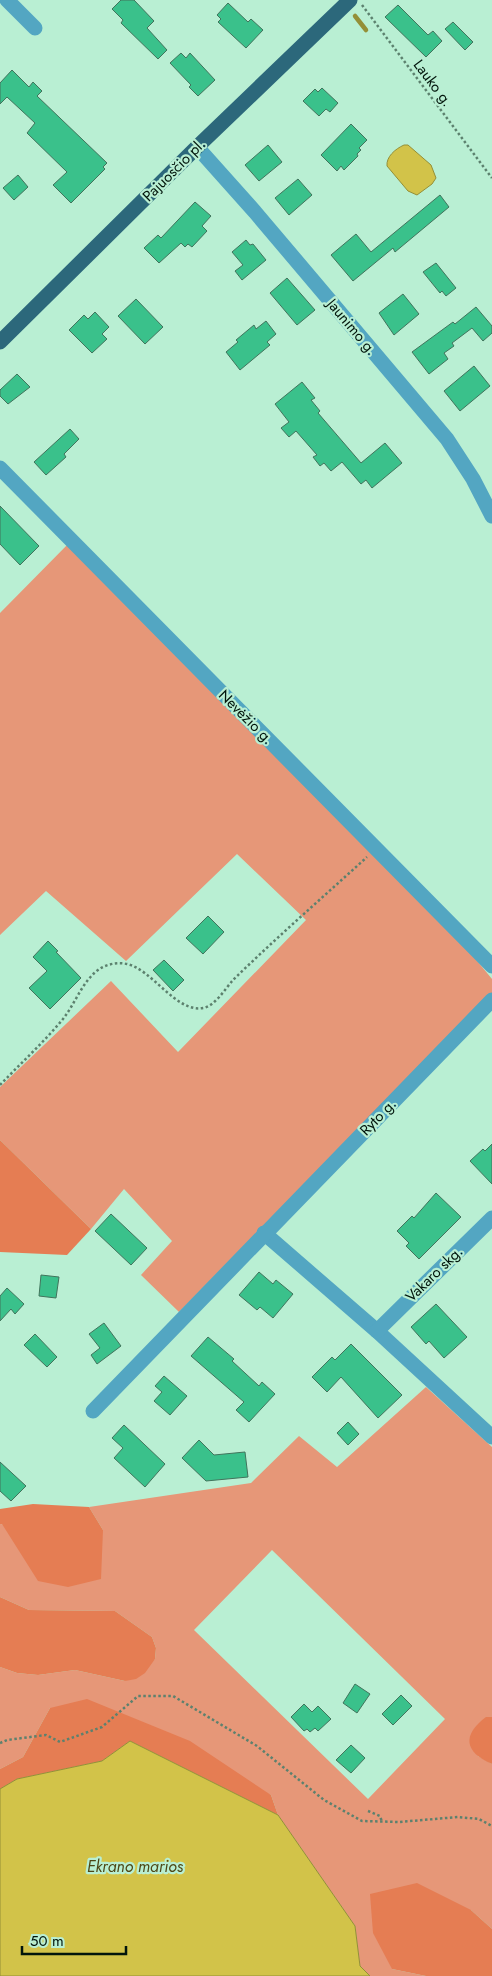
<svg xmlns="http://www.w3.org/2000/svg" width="492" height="1976" font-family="Jost,sans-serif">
<rect width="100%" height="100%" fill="#b9efd3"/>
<g fill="#e69778" fill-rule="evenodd">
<polygon points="71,541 459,939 492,979 492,994 179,1312 141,1275 172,1241 124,1189 91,1229 0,1140 0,1087 111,981 178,1052 306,920 237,854 126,961 46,891 0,935 0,613"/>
<path d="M 426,1387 L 492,1447 L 492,1717 L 486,1718 L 478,1756 L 492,1764 L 492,1929 L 471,1910 L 392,1969 L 426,1976 L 370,1976 L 360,1966 L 355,1926 L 278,1815 L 271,1795 L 50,1708 L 23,1757 L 0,1769 L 0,1667 L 17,1673 L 38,1675 L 75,1670 L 125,1681 L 155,1659 L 156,1648 L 152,1637 L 115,1611 L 29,1610 L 0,1597 L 0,1524 L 103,1530 L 89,1507 L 251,1483 L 299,1436 L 337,1467 ZM 272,1550 L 445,1719 L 368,1799 L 194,1630 Z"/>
</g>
<g fill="#e57d53">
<polygon points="0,1140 91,1229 67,1255 0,1252"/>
<polygon points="33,1504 89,1507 103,1530 101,1579 68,1587 38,1581 2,1524 0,1524 0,1509"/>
<polygon points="0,1597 29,1610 115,1611 152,1637 156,1648 155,1659 145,1673 136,1679 125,1681 75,1670 38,1675 17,1673 0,1667"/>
<polygon points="87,1699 190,1741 271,1795 278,1815 130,1741 102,1761 17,1779 0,1789 0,1769 23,1757 50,1708"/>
<path d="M 486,1717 L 492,1717 L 492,1764 C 464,1752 462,1735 486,1717 Z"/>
<polygon points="417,1883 471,1910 492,1929 492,1976 426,1976 392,1969 373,1933 370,1894"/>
</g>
<g fill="#d2c349" stroke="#948f37">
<path d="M 404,145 L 408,145 L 431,165 L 436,178 L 432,184 L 417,195 L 408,191 L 387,166 C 386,157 395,149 404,145 Z"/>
<polygon points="130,1741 278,1815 355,1926 360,1966 370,1976 0,1976 0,1789 17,1779 102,1761"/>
</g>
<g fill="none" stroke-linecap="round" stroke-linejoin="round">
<polyline stroke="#948f37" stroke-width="4.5" points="355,16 366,30"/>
</g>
<g fill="#3ac18b" stroke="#41745c">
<polygon points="121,0 134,0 154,21 147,28 167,50 158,59 121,23 123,20 112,9"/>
<polygon points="228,3 248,22 251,19 263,30 246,48 218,22 221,19 217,15"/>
<polygon points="398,5 428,35 433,31 442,41 426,57 385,17"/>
<polygon points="453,22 473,42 465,50 445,29"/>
<polygon points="181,53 186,58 190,53 215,80 198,96 189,87 191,85 170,63"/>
<polygon points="12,70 29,87 33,82 42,91 37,96 107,163 103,167 105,169 71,203 53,185 67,172 27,133 35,123 7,97 0,104 0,83"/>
<polygon points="322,88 338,103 330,112 326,109 319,116 303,101 315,89 318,92"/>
<polygon points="351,124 367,140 359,148 361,150 357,154 358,156 344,170 341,166 337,171 321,155"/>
<polygon points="268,145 282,162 259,181 245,165"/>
<polygon points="18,175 28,187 14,200 3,188"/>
<polygon points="298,179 312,195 289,215 275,198"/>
<polygon points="440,195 449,207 395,252 393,248 353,281 331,255 356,234 371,252"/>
<polygon points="195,202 211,216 202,226 207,231 192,247 188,244 185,247 181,243 159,263 144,248 158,235 161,238"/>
<polygon points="246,240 250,245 253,244 266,260 242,280 235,271 243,265 232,252"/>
<polygon points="436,263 456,288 446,296 442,291 440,293 423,272"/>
<polygon points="287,278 315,310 297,325 270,293"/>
<polygon points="403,294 419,314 394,335 379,313"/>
<polygon points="136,299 163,327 145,344 118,316"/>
<polygon points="476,307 492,326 492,333 483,341 472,328 452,343 454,346 444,353 448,359 429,374 412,352 453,322 455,324"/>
<polygon points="95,312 109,327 102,334 107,339 92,353 69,330 84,315 88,319"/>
<polygon points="266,321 276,334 267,342 270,345 240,370 226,352 238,342 236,340 254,325 256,329"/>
<polygon points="474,366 490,386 460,411 444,391"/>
<polygon points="17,374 30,387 8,404 0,396 0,390"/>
<polygon points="302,382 315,398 311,400 320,411 318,413 361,463 385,443 402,463 372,488 366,480 361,484 342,462 331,471 324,463 320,466 313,457 317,455 296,431 289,437 281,428 289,422 275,404"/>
<polygon points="70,429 79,439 64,454 66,457 46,475 34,462"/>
<polygon points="0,506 39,546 20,565 0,544"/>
<polygon points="208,916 224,932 203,954 186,938"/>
<polygon points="48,941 58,951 56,952 81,978 50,1009 29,988 47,971 33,957"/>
<polygon points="164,960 184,980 173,991 153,970"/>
<polygon points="492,1144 492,1184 470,1161 483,1149 485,1151"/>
<polygon points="436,1193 461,1217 419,1259 406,1246 409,1243 397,1231 412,1216 414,1218"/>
<polygon points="111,1214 147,1248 131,1265 95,1231"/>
<polygon points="259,1272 273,1284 276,1280 293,1294 273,1318 260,1307 257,1310 239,1295"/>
<polygon points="41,1275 59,1277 56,1298 39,1296"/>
<polygon points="7,1288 24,1304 15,1314 11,1309 0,1321 0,1296"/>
<polygon points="436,1304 467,1337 444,1358 429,1341 426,1344 411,1327"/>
<polygon points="104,1323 121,1346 97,1364 91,1355 100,1348 89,1334"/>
<polygon points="35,1334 57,1357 47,1367 24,1345"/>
<polygon points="208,1337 234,1359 232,1361 259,1386 262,1382 275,1394 249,1422 236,1410 244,1402 191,1356"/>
<polygon points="351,1344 402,1395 378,1418 341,1377 327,1392 312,1377 332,1357 335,1360"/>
<polygon points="164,1376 187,1396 170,1415 154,1401 162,1392 155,1386"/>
<polygon points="348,1422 359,1434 348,1445 337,1433"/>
<polygon points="124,1425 165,1464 145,1487 114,1458 123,1448 112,1438"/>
<polygon points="199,1440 214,1455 245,1452 248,1477 206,1481 182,1458"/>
<polygon points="0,1462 26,1486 11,1501 0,1491"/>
<polygon points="355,1684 370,1694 357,1713 343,1703"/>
<polygon points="401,1695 412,1706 393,1725 382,1714"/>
<polygon points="304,1704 312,1712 318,1706 331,1719 318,1731 315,1728 310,1732 307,1729 304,1731 291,1717"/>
<polygon points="351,1745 365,1758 351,1773 336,1760"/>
</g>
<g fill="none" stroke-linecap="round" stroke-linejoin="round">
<g stroke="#5c816e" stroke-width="2.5" stroke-dasharray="2.5 2.5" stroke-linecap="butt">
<polyline points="362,5 492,178"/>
<path d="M 0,1085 C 21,1063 44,1042 63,1019 C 75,1004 82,982 98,970 C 106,964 117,962 127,964 C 152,969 176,1013 203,1008 C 215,1006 225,989 233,980 C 276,938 322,898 367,857"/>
<polyline points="0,1743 7,1740 46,1735 60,1742 102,1727 138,1696 173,1696 257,1746 324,1800 362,1821 399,1822 458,1817 479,1819 492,1826"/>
<polyline points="368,1811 380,1816 382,1822"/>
</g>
<g stroke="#53a6c2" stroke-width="15">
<polyline points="7,0 35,28"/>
<polyline points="197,147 255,212 447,439 473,479 492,516"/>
<polyline points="0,468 492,966"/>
<polyline points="264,1233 377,1331 492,1437"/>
<polyline points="377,1331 492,1218"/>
<polyline points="93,1411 492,1000"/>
</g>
<polyline stroke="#2c687b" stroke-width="15" points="0,342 197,147 350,0"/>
</g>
<g text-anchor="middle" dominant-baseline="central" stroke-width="4.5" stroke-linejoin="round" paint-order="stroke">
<g font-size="15" fill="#02150c" stroke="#b9efd3">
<text transform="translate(433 83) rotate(53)">Lauko g.</text>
<text transform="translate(174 170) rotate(-45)">Pajuosčio pl.</text>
<text transform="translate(352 327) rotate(50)">Jaunimo g.</text>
<text transform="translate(246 717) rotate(45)">Nevėžio g.</text>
<text transform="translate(378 1117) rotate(-46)">Ryto g.</text>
<text transform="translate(434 1274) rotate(-44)">Vakaro skg.</text>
</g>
<g font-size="16" font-style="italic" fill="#4d4615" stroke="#b9efd3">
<text x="135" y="1866">Ekrano marios</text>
</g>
</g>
<path d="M22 1946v8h104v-8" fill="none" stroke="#02150c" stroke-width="2.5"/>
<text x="30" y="1946" font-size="15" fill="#02150c" stroke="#b9efd3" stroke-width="4" paint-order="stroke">50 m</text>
</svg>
